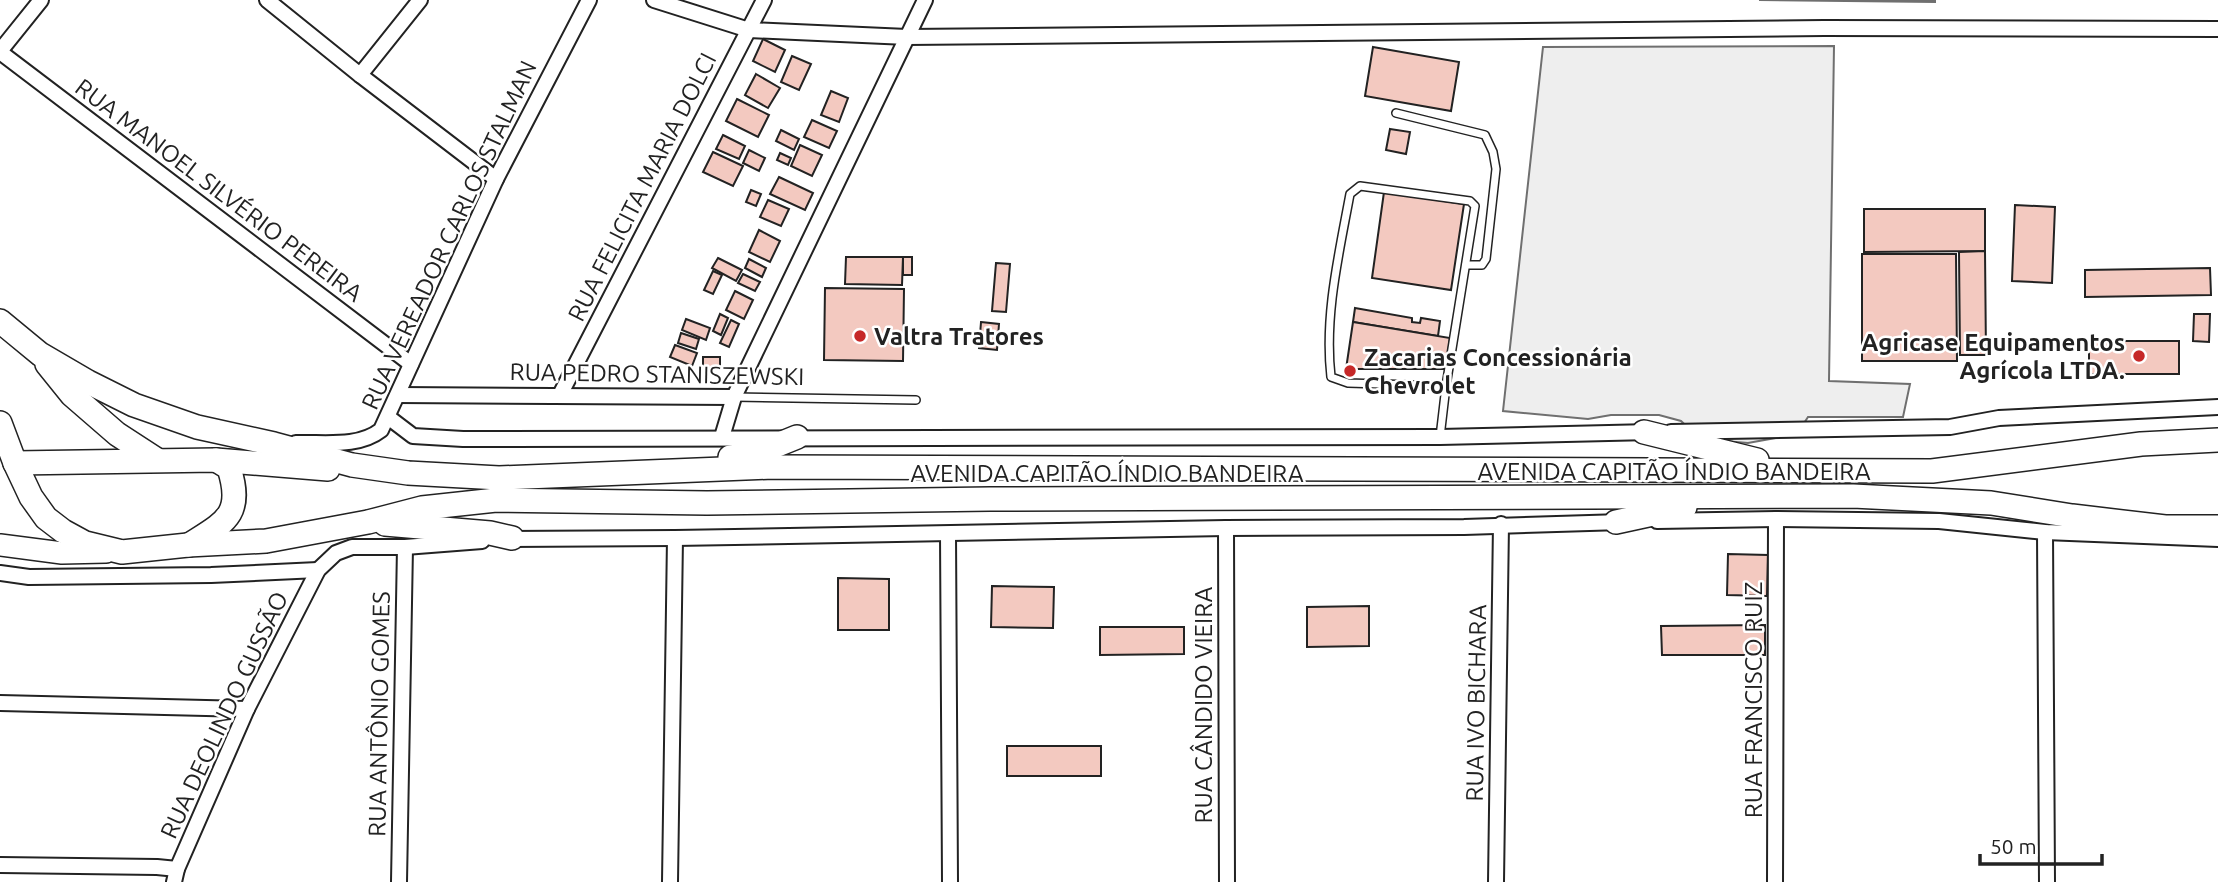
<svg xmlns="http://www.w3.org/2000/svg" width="2218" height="882" font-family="Ubuntu,sans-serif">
<rect width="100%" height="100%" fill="#fff"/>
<g fill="#eee" stroke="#6f6f6f" stroke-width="2">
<polygon points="1759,0 1935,0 1935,2"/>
<polygon points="1834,46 1829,381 1910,384 1903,417 1808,417 1797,434 1748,443 1700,439 1681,421 1659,415 1611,415 1588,419 1503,411 1543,47"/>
</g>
<g fill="#f3c9c0" stroke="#222" stroke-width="2">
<polygon points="763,39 785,50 775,72 753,61"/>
<polygon points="1373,47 1459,62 1451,111 1365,96"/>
<polygon points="792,56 811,64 799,90 781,82"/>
<polygon points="756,74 780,88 768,108 745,95"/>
<polygon points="831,91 848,98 839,122 821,115"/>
<polygon points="737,99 769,115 758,137 726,121"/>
<polygon points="812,120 837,131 829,148 804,137"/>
<polygon points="1390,129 1410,132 1406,154 1386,150"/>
<polygon points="781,130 799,139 794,150 776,141"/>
<polygon points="723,135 745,146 739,159 716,149"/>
<polygon points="800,145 822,155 812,176 791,166"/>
<polygon points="749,150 765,158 759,171 743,163"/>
<polygon points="713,152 743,166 733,186 703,172"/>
<polygon points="780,153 791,158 788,165 777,160"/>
<polygon points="779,177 813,193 805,210 770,194"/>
<polygon points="751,190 761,194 756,206 746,202"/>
<polygon points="1384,192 1464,204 1451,290 1372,278"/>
<polygon points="768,200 789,209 781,226 760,217"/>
<polygon points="2015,205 2055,207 2052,283 2012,281"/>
<polygon points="1864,209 1985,209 1985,251 1864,252"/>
<polygon points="759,230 780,241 770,262 749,252"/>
<polygon points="1985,251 1986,355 1960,355 1959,252"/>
<polygon points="1862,254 1956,254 1957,361 1862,361"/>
<polygon points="846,257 903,257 902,285 845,284"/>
<rect x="903" y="257" width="9" height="18"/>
<polygon points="718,258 742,270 736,281 712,268"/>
<polygon points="749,259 766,268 762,277 745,268"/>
<polygon points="996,263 1010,264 1006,312 992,311"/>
<polygon points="2210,268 2211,295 2085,297 2085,270"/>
<polygon points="713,271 722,275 713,294 704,290"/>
<polygon points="743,274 760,282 755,291 738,283"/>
<polygon points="825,288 904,289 903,361 824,360"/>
<polygon points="735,291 753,300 744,319 726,310"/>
<polygon points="1355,308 1412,318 1412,322 1420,323 1421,318 1440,321 1438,336 1353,322"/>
<polygon points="720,314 728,318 721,335 713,331"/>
<polygon points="2194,314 2210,314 2209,342 2193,341"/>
<polygon points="686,319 710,328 706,340 682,330"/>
<polygon points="731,320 739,324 729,347 720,343"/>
<polygon points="981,322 999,324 997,350 979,348"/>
<polygon points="1353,322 1450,338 1446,369 1346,369"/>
<polygon points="681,333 699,339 696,349 678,343"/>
<rect x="2089" y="341" width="90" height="33"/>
<polygon points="675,345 697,353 692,366 670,357"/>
<rect x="703" y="357" width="17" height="11"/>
<polygon points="1728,554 1768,555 1767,596 1727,595"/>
<polygon points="838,578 889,579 889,630 838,630"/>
<polygon points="992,586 1054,587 1053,628 991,627"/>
<polygon points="1369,606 1369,646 1307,647 1307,607"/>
<polygon points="1765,625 1765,655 1662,655 1661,626"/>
<polygon points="1100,627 1184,627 1184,654 1100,655"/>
<rect x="1007" y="746" width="94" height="30"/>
</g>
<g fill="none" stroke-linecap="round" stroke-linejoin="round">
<g stroke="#222" stroke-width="10">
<g id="service">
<polyline points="1396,113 1485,135 1493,152 1496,169 1486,259 1482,265 1466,265"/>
<polyline points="734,397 916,400"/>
<path d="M 1440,437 L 1446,386 L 1475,206 L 1470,201 L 1360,186 L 1350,194 C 1339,254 1324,316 1331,377 L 1348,383 L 1446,386"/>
</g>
</g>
<g stroke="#222" stroke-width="18">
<g id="minor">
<polyline points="267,0 360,75 496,179"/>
<polyline points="654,0 749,30 907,37 1824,28 2218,29"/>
<polyline points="0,51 41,0"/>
<polyline points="0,52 411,364"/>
<polyline points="360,75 420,0"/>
<polyline points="398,395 734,397"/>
<polyline points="560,395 764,0"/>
<polyline points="388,417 413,436 463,439 1440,437 1651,432"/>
<polyline points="1671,432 1950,427 1999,418 2218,407"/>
<polyline points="722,437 734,397 925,0"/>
<path d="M 296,443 C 324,442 358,448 381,430 L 496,179 L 589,0"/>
<polyline points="1657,521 1776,519 1939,521 2045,532 2218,539"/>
<polyline points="1226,528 1227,882"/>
<polyline points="2045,532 2047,882"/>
<polyline points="948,534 950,882"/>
<polyline points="505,539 675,538 1226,528 1464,527 1622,522"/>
<polyline points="0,573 29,577 211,575 318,570"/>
<polyline points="0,703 247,709"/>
<polyline points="0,865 157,867 177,869"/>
<polyline points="174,882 177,869 247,709 318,570 336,553 352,547 405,547 482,541"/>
<polyline points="399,882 405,547"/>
<polyline points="670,882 675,538"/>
<polyline points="1496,882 1501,524"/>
<polyline points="1775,882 1776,519"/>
</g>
</g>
<g stroke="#222" stroke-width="24">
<polyline id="secondary" points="0,545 62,553 106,552"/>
</g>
<g stroke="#222" stroke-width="26">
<g id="primary">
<polyline points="0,321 40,354 88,382 134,405 197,427 274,444 352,465 408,473 499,478 773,467 1932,471 2141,444 2218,440"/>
<polyline points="47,364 72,395 117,434 157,460"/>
<polyline points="0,423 15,463 31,497 46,518 63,531 85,543 122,552 188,545 266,541 368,522 422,508 496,500 707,503 990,499 1853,496 1991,503 2072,516 2165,527 2218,527"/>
<polyline points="1644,432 1757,460"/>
<polyline points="730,457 760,452 797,437"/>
<polyline points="15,463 216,460 328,469"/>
<polyline points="1616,522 1685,507"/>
<polyline points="385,524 490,533 512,538"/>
<path d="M 189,545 C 225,522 244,515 229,468 L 216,460"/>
</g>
</g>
<use href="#service" stroke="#fff" stroke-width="7"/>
<use href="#minor" stroke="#fff" stroke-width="14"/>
<use href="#secondary" stroke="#fff" stroke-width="21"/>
<use href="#primary" stroke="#fff" stroke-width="23"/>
</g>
<g fill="#c62828" stroke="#fff" stroke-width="2.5">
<circle cx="860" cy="336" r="7"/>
<circle cx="2139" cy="356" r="7"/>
<circle cx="1350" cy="371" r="7"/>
</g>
<g text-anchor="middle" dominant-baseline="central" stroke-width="5" stroke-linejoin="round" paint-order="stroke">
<g font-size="24" fill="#222" stroke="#fff">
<text transform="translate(642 187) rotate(-63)">RUA FELICITA MARIA DOLCI</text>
<text transform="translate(219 190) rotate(37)">RUA MANOEL SILVÉRIO PEREIRA</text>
<text transform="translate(449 235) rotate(-65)">RUA VEREADOR CARLOS STALMAN</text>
<text transform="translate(657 374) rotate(1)">RUA PEDRO STANISZEWSKI</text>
<text x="1674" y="471">AVENIDA CAPITÃO ÍNDIO BANDEIRA</text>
<text x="1107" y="473">AVENIDA CAPITÃO ÍNDIO BANDEIRA</text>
<text transform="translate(1753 700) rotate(-90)">RUA FRANCISCO RUIZ</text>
<text transform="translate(1476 703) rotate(-89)">RUA IVO BICHARA</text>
<text transform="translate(1203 705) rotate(-90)">RUA CÂNDIDO VIEIRA</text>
<text transform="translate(379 714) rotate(-89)">RUA ANTÔNIO GOMES</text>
<text transform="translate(224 715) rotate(-65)">RUA DEOLINDO GUSSÃO</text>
</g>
<g font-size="24" font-weight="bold" fill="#222" stroke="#fff" text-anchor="start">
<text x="874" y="336">Valtra Tratores</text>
<text x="2125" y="342" text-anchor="end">Agricase Equipamentos<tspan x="2125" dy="28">Agrícola LTDA.</tspan></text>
<text x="1364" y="357">Zacarias Concessionária<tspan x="1364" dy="28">Chevrolet</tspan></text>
</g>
</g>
<path d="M1980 854v10h122v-10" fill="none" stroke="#222222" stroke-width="3.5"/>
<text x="1990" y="854" font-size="21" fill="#222222" stroke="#ffffff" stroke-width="5" paint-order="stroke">50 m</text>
</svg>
